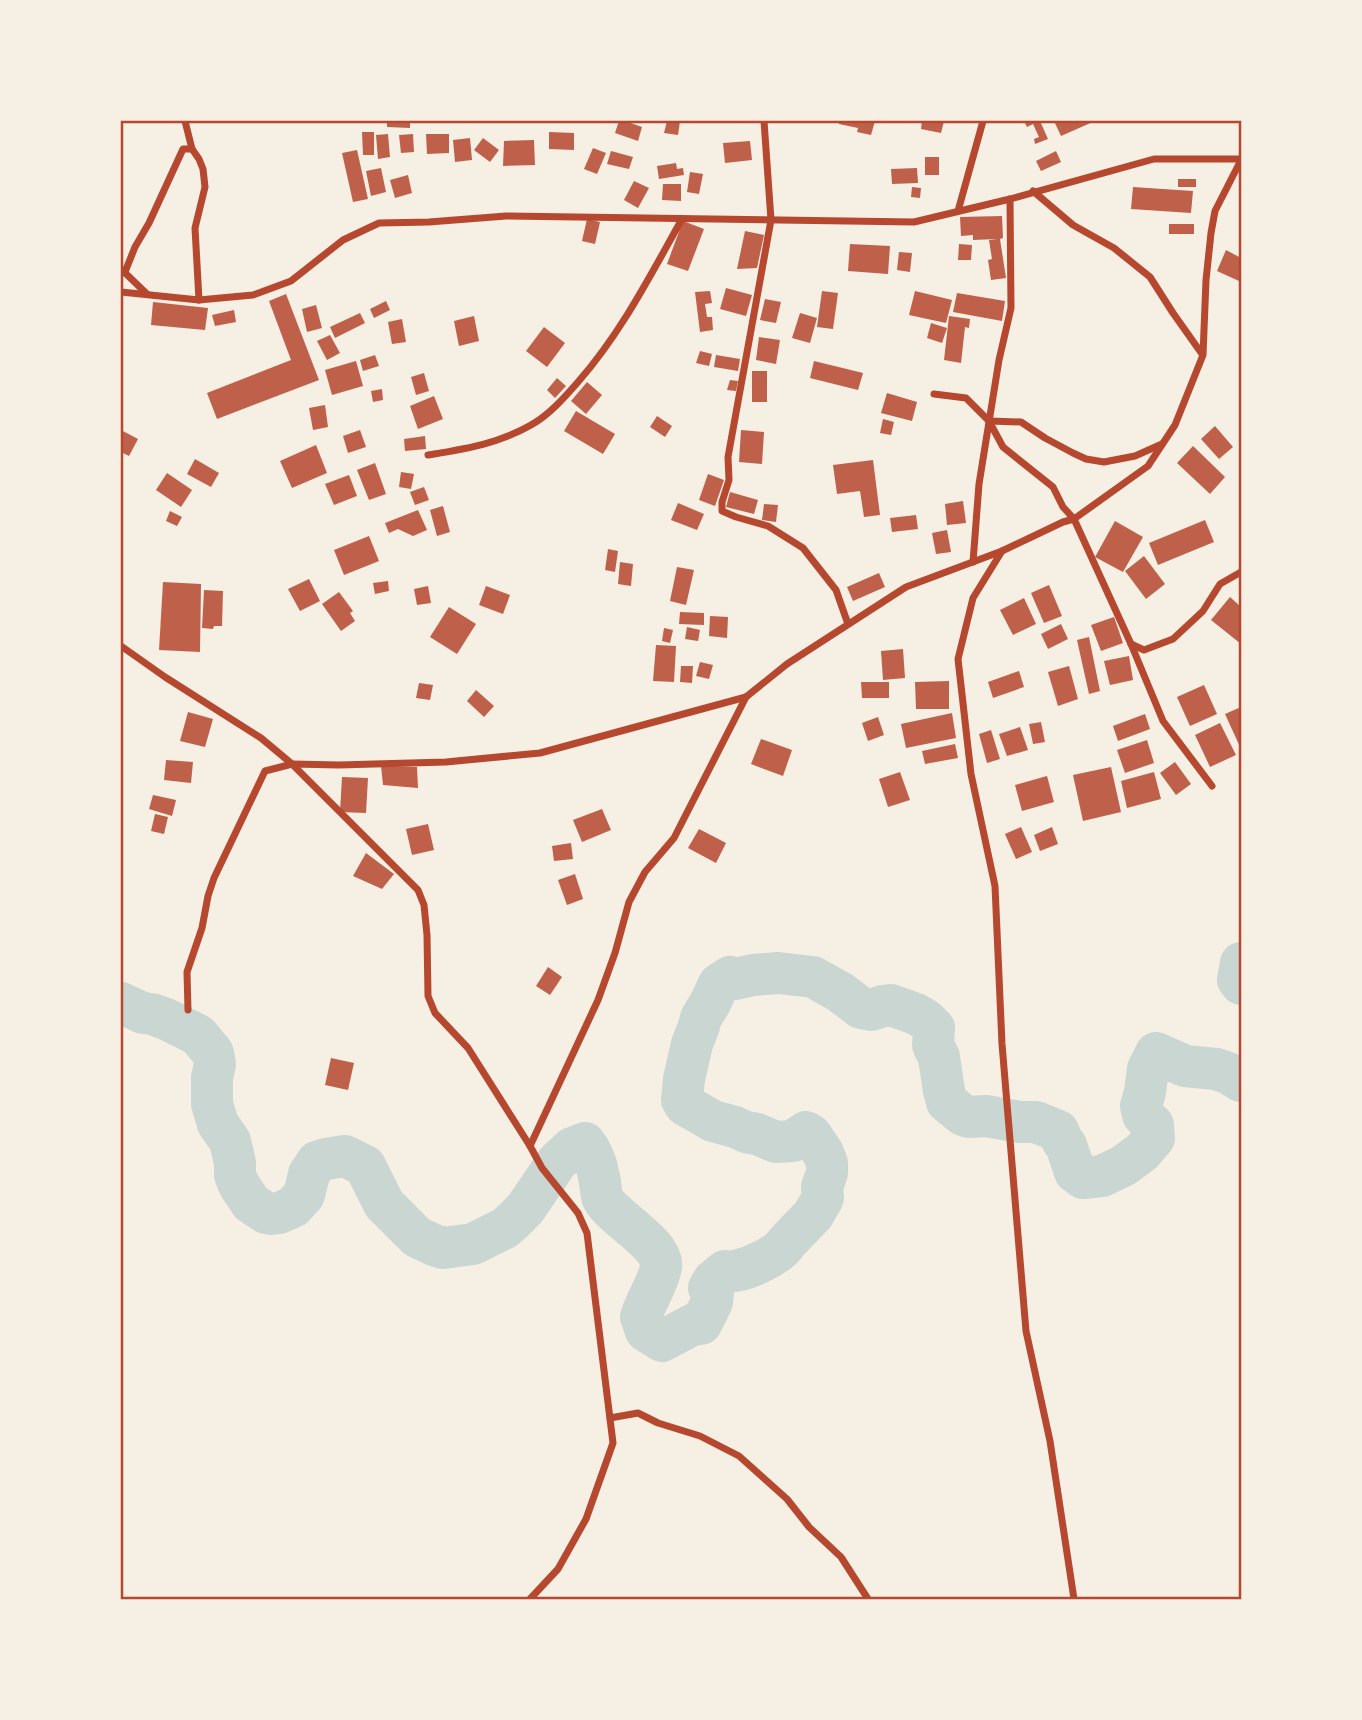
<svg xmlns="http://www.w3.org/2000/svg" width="1362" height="1720" font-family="'Noto Sans',sans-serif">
<rect width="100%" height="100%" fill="#f6efe4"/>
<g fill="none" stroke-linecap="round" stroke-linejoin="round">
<g stroke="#c9d6d2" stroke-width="42">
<polyline points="1241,963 1238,980 1241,984"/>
<path d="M 121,1003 L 143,1013 L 152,1014 L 166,1019 L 198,1035 L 213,1053 L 215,1064 L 212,1078 L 212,1104 L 218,1124 L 230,1141 L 235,1163 L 235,1175 L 239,1185 L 251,1203 L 266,1213 L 271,1214 L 279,1213 L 293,1207 L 304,1195 L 309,1174 L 317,1162 L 326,1159 L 345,1156 L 365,1166 L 384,1204 L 417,1237 L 434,1245 L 443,1248 L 473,1244 L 505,1228 L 513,1221 L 525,1209 L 557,1162 L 572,1148 L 585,1143 C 593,1153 597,1165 599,1177 C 601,1184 600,1192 603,1199 C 613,1218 665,1245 661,1267 C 658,1284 646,1300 641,1317 L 646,1331 L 662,1341 L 694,1324 L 701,1324 L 712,1302 L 713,1292 L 709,1288 L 713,1281 L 725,1271 C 741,1274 779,1256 787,1242 L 813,1215 L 823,1198 L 822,1187 L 827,1173 L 827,1163 L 823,1153 L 811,1135 L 806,1132 L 793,1141 L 776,1142 L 757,1134 L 746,1132 L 735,1127 L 713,1121 L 685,1105 L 682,1100 L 684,1079 L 692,1044 L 699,1026 L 701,1018 L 710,1003 L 719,984 L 730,977 L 735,979 L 753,975 L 778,973 L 813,977 L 840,992 L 861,1008 L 871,1010 L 883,1006 L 891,1005 L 916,1014 L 926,1020 L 934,1028 L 933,1045 L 939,1057 L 944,1091 L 947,1102 L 963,1115 L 969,1117 L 986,1116 L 1020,1122 L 1036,1122 L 1058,1131 L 1063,1142 L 1066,1145 L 1075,1172 L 1083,1178 L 1102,1176 L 1123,1166 L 1142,1152 L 1154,1138 L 1153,1125 L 1143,1115 L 1141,1106 L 1145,1092 L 1148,1069 L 1156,1053 L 1185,1066 L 1216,1069 L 1228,1073 L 1241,1081"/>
</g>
</g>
<g fill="#bf614a">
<polygon points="387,121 410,121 410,128 387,127"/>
<polygon points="619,121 625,121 642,127 638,141 615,133"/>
<polygon points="667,121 680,121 678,135 664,133"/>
<polygon points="839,121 875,121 871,135 857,132 858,128 839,124"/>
<polygon points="922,121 944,121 941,133 921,129"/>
<polygon points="1024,121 1040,121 1048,139 1035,144 1034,139 1039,137 1033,124 1027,127"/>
<polygon points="1054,121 1095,121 1061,136"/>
<polygon points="362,132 374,132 374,155 363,155"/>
<polygon points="549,132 574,133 574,150 549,149"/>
<polygon points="388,134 390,157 378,159 376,135"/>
<polygon points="413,134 414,152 401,153 399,135"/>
<polygon points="426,134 449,134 449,153 427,154"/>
<polygon points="470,138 472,160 455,162 453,140"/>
<polygon points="483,138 499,150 490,162 474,150"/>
<polygon points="534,140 535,165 503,166 504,141"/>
<polygon points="750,141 752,160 725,163 723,143"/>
<polygon points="593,148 606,153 597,174 584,169"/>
<polygon points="357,150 368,199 353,202 342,153"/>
<polygon points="611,151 633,157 629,169 607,164"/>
<polygon points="1056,151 1061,162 1041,171 1036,161"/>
<rect x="925" y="157" width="14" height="18"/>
<polygon points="676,163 677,169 683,168 684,175 659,179 657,166"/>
<polygon points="381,168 386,192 371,196 366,171"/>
<polygon points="917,168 918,183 892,184 891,169"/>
<polygon points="690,172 703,174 699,194 687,192"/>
<polygon points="408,175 412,193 395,198 390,180"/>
<rect x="1178" y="179" width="18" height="8"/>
<polygon points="634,181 649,188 638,208 624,200"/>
<polygon points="663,184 681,184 681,201 662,200"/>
<polygon points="912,187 921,188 920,198 911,197"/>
<polygon points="1133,187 1193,191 1191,213 1131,209"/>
<polygon points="1002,216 1003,238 1000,239 1006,278 991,280 988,260 992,259 989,240 997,239 973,240 973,235 961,236 960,217"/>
<polygon points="587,219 600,222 595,244 582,241"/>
<polygon points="683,221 704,229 688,271 667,264"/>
<rect x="1169" y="224" width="25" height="10"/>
<polygon points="745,231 764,235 757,268 737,269"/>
<polygon points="850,244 890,246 888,274 848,271"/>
<polygon points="959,244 972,245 971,260 958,260"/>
<polygon points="1226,250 1241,258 1241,276 1239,281 1217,271"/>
<polygon points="899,252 912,253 910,272 897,270"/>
<polygon points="726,288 752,295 746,316 720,309"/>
<polygon points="710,291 712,303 705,304 707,317 712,317 713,330 700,332 695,292"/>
<polygon points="822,291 838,293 833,329 817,327"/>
<polygon points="915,291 952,300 946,323 909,315"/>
<polygon points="957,293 1005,301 1002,321 953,312"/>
<polygon points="286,294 319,380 217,419 207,393 291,360 269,301"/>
<polygon points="765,299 781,302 776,323 760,320"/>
<polygon points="386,301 390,310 374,318 370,309"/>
<polygon points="153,302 208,308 205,330 151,325"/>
<polygon points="316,305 322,328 307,332 302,309"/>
<polygon points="234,310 236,322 215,326 212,315"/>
<polygon points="360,313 365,323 335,338 330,327"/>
<polygon points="800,313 817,318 810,343 792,338"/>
<polygon points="474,316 479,341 459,346 454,321"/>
<polygon points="949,316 970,319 969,328 965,327 961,363 944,360"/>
<polygon points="402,319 406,342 392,344 388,322"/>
<polygon points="931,323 947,328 942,343 927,338"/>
<polygon points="544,327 565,343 547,367 526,351"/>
<polygon points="330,335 340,353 327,360 317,341"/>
<polygon points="759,337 780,340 776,364 756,360"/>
<polygon points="700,351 712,354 709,366 696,363"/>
<polygon points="375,355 379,366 363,371 360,360"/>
<polygon points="716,355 740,359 738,371 714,367"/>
<polygon points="356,361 363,386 332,395 325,370"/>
<polygon points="814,361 863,373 858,390 810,378"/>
<rect x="752" y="371" width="15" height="31"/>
<polygon points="424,373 429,391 416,395 411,377"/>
<polygon points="557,378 566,386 555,398 547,390"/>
<polygon points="730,380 738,381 736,391 727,390"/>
<polygon points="587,382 602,395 586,414 571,401"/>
<polygon points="382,389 383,400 373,402 371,391"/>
<polygon points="887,393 917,402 912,421 881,413"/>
<polygon points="434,396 443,419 418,429 410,406"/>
<polygon points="325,405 328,427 313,430 309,408"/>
<polygon points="576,411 615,434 603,454 564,431"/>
<polygon points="657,416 672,426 665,437 650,427"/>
<polygon points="883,419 894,422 891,435 880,433"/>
<polygon points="1215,426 1233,447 1219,459 1201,439"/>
<polygon points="121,430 138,439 129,456 121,452"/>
<polygon points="360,430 366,447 348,453 343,436"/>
<polygon points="741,430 764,432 762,464 739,462"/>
<polygon points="425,436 426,449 405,451 404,439"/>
<polygon points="316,445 327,473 292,488 280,461"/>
<polygon points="1193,446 1225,477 1210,494 1177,463"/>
<polygon points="195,459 219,473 211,487 187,474"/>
<polygon points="873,460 880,515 864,517 860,491 837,494 833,465"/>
<polygon points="375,463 386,494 369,500 357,470"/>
<polygon points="401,472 414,474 411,489 399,487"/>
<polygon points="167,473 192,490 181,507 156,490"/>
<polygon points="708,474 724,480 715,506 699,500"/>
<polygon points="349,475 357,496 334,505 325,484"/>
<polygon points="424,487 429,500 415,505 410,492"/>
<polygon points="730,492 758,500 754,514 726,507"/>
<polygon points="963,501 966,523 947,525 945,504"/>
<polygon points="678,503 704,514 697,530 671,520"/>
<polygon points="764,504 778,505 776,522 762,520"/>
<polygon points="443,506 450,532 437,536 430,510"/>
<polygon points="418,510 427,530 413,536 398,529 389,533 385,523"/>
<polygon points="170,511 182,517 177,526 166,521"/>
<polygon points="916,515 918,529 892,532 890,518"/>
<polygon points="1205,520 1214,542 1158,565 1149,543"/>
<polygon points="1115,521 1143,537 1123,572 1095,557"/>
<polygon points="947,530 951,552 936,554 932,533"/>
<polygon points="369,536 379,561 344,575 334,550"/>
<polygon points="608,549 618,551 615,572 605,570"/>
<polygon points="1144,556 1165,584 1146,599 1125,571"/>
<polygon points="620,562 633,564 631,586 618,584"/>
<polygon points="677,567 694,570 686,605 670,601"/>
<polygon points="879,573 885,587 853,601 847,587"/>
<polygon points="309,579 320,601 300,611 288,589"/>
<polygon points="388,581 389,591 375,594 373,583"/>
<polygon points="163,582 201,584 200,652 159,650"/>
<polygon points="1049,585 1062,616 1044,623 1031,593"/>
<polygon points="428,586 431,603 417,605 414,589"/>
<polygon points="486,586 510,595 503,614 479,605"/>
<polygon points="204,590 223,591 222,626 214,626 213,629 202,628"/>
<polygon points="339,592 353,611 350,613 355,621 341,631 322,604"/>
<polygon points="1230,597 1241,607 1241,644 1211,620"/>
<polygon points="1024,598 1036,624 1013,635 1000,610"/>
<polygon points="449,607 476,624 457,654 430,637"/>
<polygon points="680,612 704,613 704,625 679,624"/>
<polygon points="710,616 728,617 727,638 709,636"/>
<polygon points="1114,617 1123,643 1101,651 1091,625"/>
<polygon points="1061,624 1068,639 1048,649 1041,634"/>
<polygon points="687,627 700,630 698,641 685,639"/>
<polygon points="664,628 673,630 670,643 662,641"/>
<polygon points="1089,637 1100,691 1089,694 1077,640"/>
<polygon points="656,645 676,646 674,682 653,681"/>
<polygon points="903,649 905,678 883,680 881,651"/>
<polygon points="1129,656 1133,680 1110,685 1104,661"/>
<polygon points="700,662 713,665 709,679 696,676"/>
<polygon points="681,666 693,666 692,683 680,682"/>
<polygon points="1069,666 1078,699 1058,706 1048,672"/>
<polygon points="1019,671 1024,687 993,698 988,682"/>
<polygon points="949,681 949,709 916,709 915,682"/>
<polygon points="861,682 889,682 889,698 862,698"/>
<polygon points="419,683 433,685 430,700 416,698"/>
<polygon points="1204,685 1217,714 1190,726 1177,697"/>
<polygon points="476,690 494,706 484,717 467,701"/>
<polygon points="1241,707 1241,749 1225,714"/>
<polygon points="188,712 213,719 205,747 180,741"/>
<polygon points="952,713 956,738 906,748 901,724"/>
<polygon points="1145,714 1150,729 1118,741 1113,726"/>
<polygon points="878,717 884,735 868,741 862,723"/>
<polygon points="1041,722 1045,742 1033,744 1029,724"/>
<polygon points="1220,723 1236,755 1210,767 1195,735"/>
<polygon points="1020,727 1028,750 1007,756 999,734"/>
<polygon points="991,730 1000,759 987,763 979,734"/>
<polygon points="761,739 792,750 783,776 751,764"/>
<polygon points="1147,740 1154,763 1125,773 1117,750"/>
<polygon points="955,744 958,758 925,764 922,751"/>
<polygon points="166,760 193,762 191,783 164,780"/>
<polygon points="1175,762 1191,784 1176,795 1160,773"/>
<polygon points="381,766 417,767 418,788 383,785"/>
<polygon points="1111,767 1121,812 1083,821 1073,775"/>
<polygon points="900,772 910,800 888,807 879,779"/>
<polygon points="1154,772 1161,799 1127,808 1121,781"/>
<polygon points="1047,776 1054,802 1022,811 1015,785"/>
<polygon points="342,777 368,778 366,813 340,812"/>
<polygon points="153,795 176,800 172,816 149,809"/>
<polygon points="602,809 611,830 582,842 573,820"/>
<polygon points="155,814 168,817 164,834 151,831"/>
<polygon points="428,824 434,850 412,855 406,829"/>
<polygon points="1021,827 1032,852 1016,859 1005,834"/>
<polygon points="1052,827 1058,844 1040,851 1034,835"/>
<polygon points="699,829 726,843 716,863 688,848"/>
<polygon points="571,843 573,859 554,861 552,846"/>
<polygon points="366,853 394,874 382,889 353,876"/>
<polygon points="575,874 583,899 567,905 558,880"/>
<polygon points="548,967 562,977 550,995 536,986"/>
<polygon points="331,1058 354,1063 348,1090 325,1085"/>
</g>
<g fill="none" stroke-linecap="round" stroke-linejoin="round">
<g stroke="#b5482f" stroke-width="7">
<polyline points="185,121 192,149 199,159 203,169 205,187 195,228 199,300"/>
<polyline points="764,121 771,220 728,457 729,480 722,502 722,511 736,517 768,526 803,548 836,590 848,624"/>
<polyline points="1033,191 1073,225 1114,248 1150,277 1173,313 1202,354"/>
<polyline points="958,211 983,121"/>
<polyline points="121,269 147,294"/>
<polyline points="125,272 135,247 149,223 183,149 192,149"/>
<polyline points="121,292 199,300 253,295 291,281 343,240 379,223 429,222 506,216 914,222 1010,199 1154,159 1241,159"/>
<polyline points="934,394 966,398 989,421 1003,447 1053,487 1063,507 1074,519 1131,644 1163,721 1212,786"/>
<polyline points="989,421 1021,422 1045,438 1073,453 1086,459 1104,462 1135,456 1162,444"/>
<path d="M 428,455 C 464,449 498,444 531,425 C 549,415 564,398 578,382 C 621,333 650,276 682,219"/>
<polyline points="1002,551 973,598 958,659 971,774 995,886 1002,1044 1026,1331 1050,1441 1074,1599"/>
<polyline points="973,562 979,484 999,360 1011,308 1010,199"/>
<polyline points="1131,644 1144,650 1173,639 1203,611 1220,584 1241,572"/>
<polyline points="121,646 165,677 261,738 292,764 418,890 424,905 427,935 428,996 435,1013 468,1048 530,1146 542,1168 578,1213 587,1233 613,1443 586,1519 558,1569 530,1599"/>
<polyline points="188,1010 187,972 202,928 208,896 214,878 265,771 292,764 339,765 446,762 540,753 746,697 787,664 906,587 1002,551 1063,522 1074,519 1148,466 1175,425 1203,355 1206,280 1211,233 1215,211 1241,160"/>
<polyline points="530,1146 598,1000 615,953 629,902 645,872 674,838 746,697"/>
<polyline points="610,1418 638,1413 658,1423 700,1436 739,1456 787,1499 809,1527 841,1557 868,1599"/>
</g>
</g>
<rect width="1362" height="1720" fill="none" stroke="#f6efe4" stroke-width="245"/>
<rect x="122" y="122" width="1118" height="1476" fill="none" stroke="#b5482f" stroke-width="2.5"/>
</svg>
